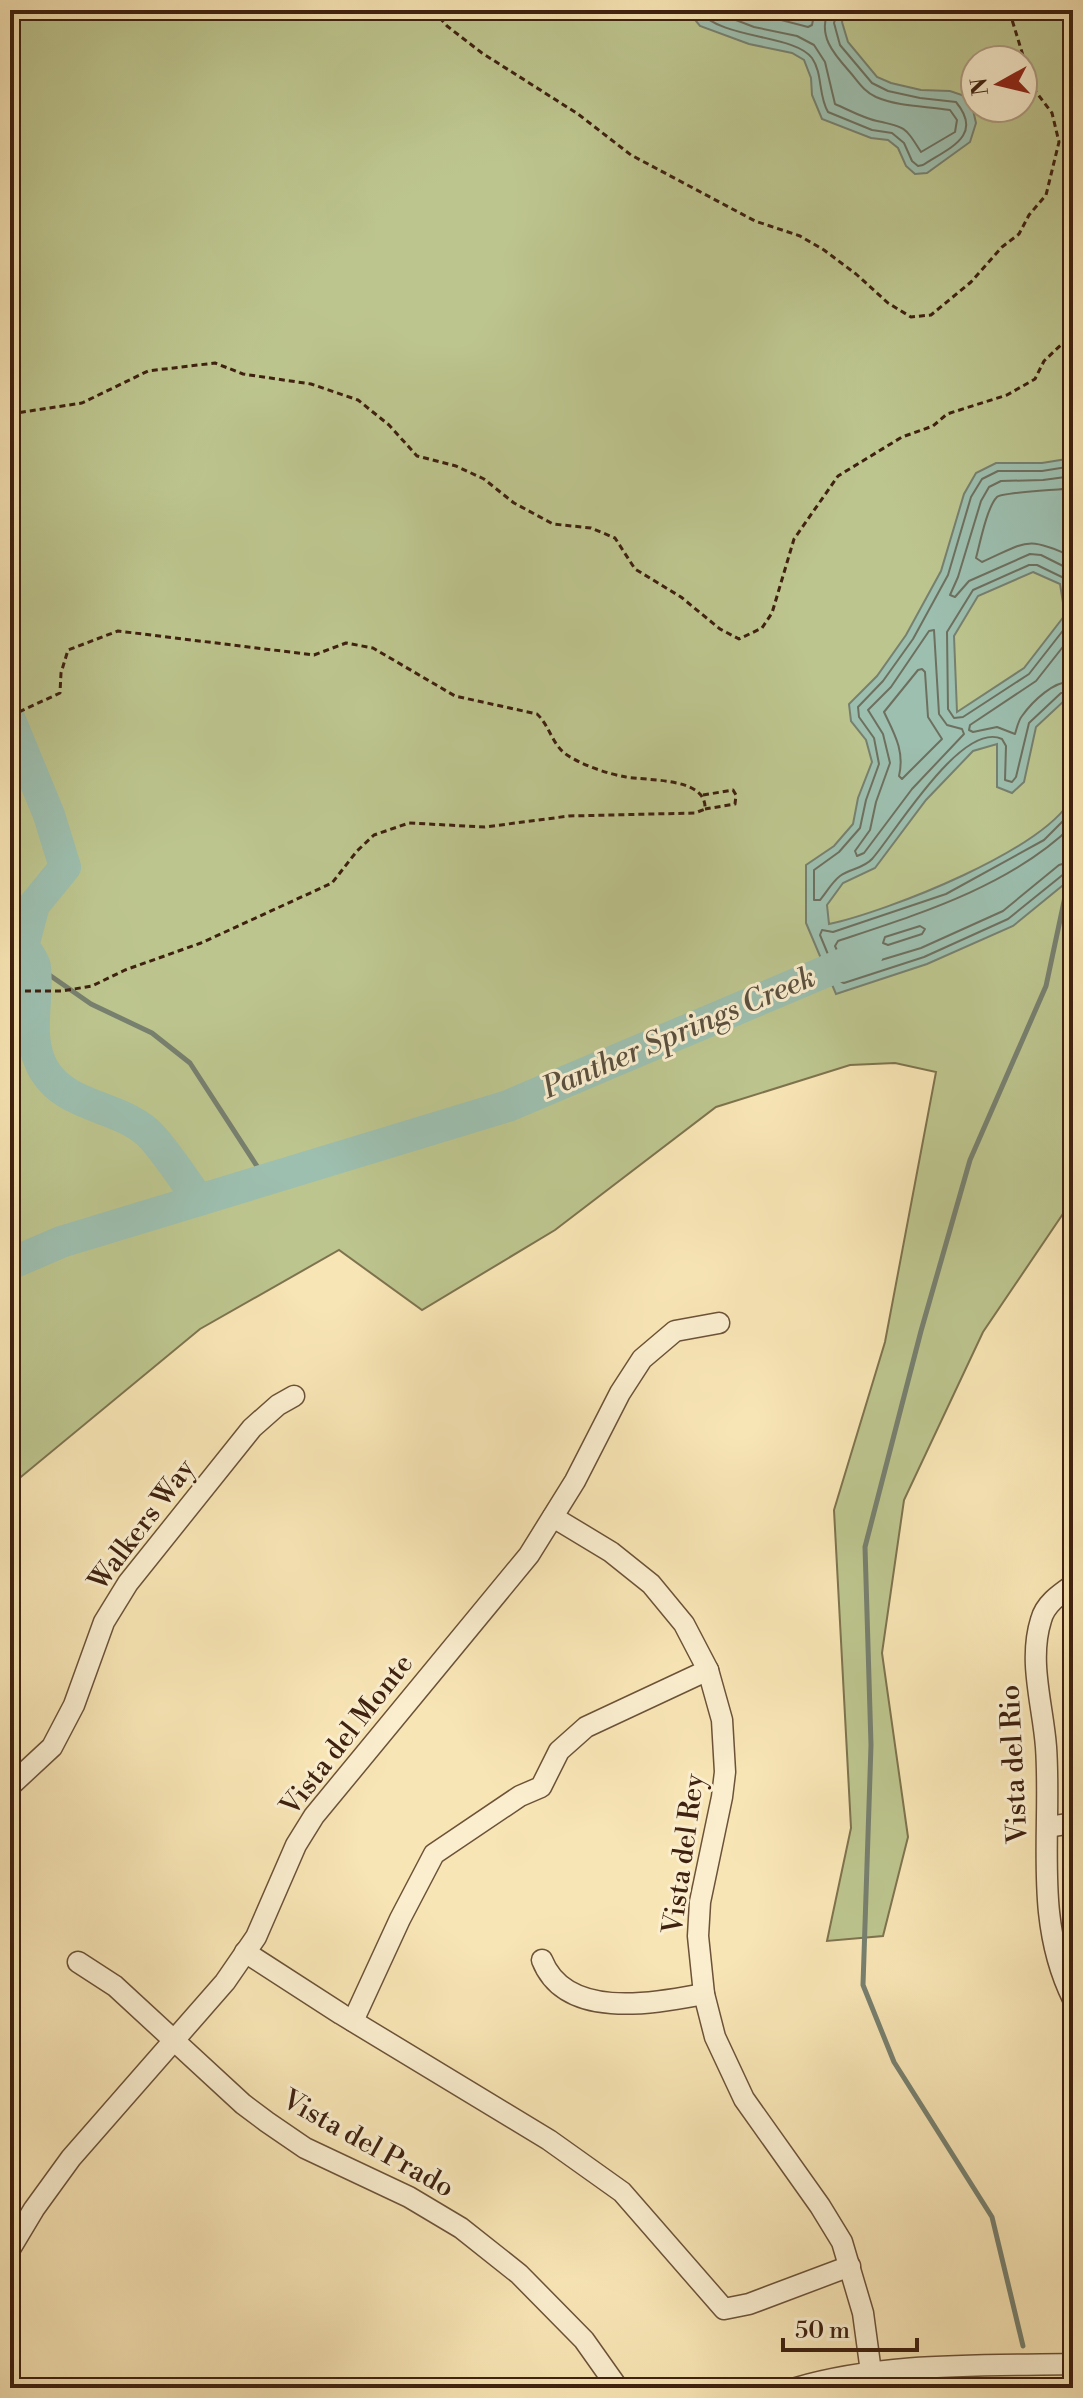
<svg xmlns="http://www.w3.org/2000/svg" width="1083" height="2398" font-family="'Libre Bodoni',serif">
<rect width="100%" height="100%" fill="#f8e5b5"/>
<filter id="stains"><feTurbulence type="fractalNoise" baseFrequency=".0025" numOctaves="4"/><feColorMatrix values="0 0 0 0 .2 0 0 0 0 .09 0 0 0 0 .02 0 0 0 .5 -.17"/></filter>
<radialGradient id="worn" r=".72"><stop offset=".6" stop-color="#630" stop-opacity="0"/><stop offset="1" stop-color="#630" stop-opacity=".3"/></radialGradient>
<path fill="#bdc58e" stroke="#7e734e" stroke-width="2" fill-rule="evenodd" d="M 10,10 L 1073,10 L 1073,1199 L 983,1332 L 904,1500 L 882,1653 L 908,1837 L 883,1936 L 827,1941 L 851,1828 L 834,1510 L 885,1342 L 936,1072 L 895,1063 L 850,1065 L 716,1107 L 555,1230 L 422,1310 L 339,1250 L 200,1329 L 10,1486 ZM 975,60 L 1023,60 L 1023,108 L 975,108 Z"/>
<g fill="#9dbfaf" stroke="#77806f" stroke-width="2" fill-rule="evenodd">
<polygon points="687,10 846,10 842,22 848,42 877,77 891,83 921,90 950,91 962,95 973,110 976,123 970,142 927,173 915,174 906,166 898,148 888,140 871,138 822,119 812,95 811,78 804,60 792,53 749,44 700,26"/>
<path d="M 1073,458 L 1073,701 L 1066,699 L 1036,727 L 1024,782 L 1012,793 L 997,787 L 997,744 L 973,751 L 926,800 L 875,868 L 843,883 L 827,905 L 829,924 C 883,913 1052,848 1073,795 L 1073,877 L 1013,926 L 927,964 L 836,994 L 806,923 L 806,865 L 834,846 L 853,824 L 858,798 L 872,762 L 866,740 L 851,721 L 849,704 L 877,676 L 906,635 L 941,571 L 964,494 L 976,473 L 996,463 L 1042,463 ZM 1033,572 L 1060,584 L 1065,615 L 1024,668 L 957,712 L 954,636 L 978,596 Z"/>
</g>
<g fill="none" stroke-linecap="round" stroke-linejoin="round">
<g stroke="#6e705f" stroke-width="2">
<path d="M 697,10 C 723,40 794,34 812,58 C 823,74 818,95 828,112 L 872,130 L 892,133 L 904,143 L 912,161 L 918,166 L 923,165 C 949,148 984,136 956,102 L 920,98 L 888,91 L 872,83 L 840,45 L 834,23 L 838,10"/>
<path d="M 710,10 L 754,27 L 797,36 L 814,45 L 825,62 L 835,104 C 847,109 863,118 877,121 C 906,127 905,127 921,152 L 955,132 L 957,120 L 950,110 C 926,106 899,107 876,97 C 863,91 858,81 849,71 C 833,53 818,36 828,10"/>
<polyline points="743,10 808,27 812,25 815,10"/>
<path d="M 1073,466 L 1042,471 L 998,471 L 982,479 L 971,497 L 948,575 L 913,639 L 883,681 L 858,707 L 859,717 L 874,738 L 879,764 L 866,800 L 860,828 L 839,852 L 814,870 L 814,900 L 820,900 C 826,893 832,882 840,876 C 850,869 864,868 872,859 C 895,833 962,720 1002,739 L 1006,746 L 1005,780 L 1012,782 L 1016,777 L 1029,723 L 1061,693 L 1073,693"/>
<polyline points="1073,476 1043,480 1001,481 989,487 981,501 958,577 950,595 955,597 969,581 1030,554 1041,555 1073,571"/>
<path d="M 1073,488 C 1061,490 1001,492 997,497 C 987,507 980,543 976,558 L 982,562 C 1027,542 1026,535 1073,557"/>
<polygon points="1029,565 1037,565 1066,579 1072,619 1029,674 963,717 954,718 948,709 947,632 973,590"/>
<polygon points="934,630 939,714 947,725 962,729 964,734 912,789 864,853 857,856 855,851 870,830 876,802 890,763 883,734 868,710 891,687 929,631"/>
<path d="M 1073,634 L 1036,681 L 970,725 L 969,730 L 973,732 L 997,727 L 1015,734 C 1017,728 1018,721 1022,716 C 1032,702 1055,679 1073,682"/>
<path d="M 922,669 L 925,672 L 928,717 L 942,739 L 902,779 L 899,776 C 905,751 894,733 884,712 L 918,670 Z"/>
<polyline points="1073,811 1044,840 946,894 833,932 822,930 820,935 839,981 844,983 924,957 1008,919 1065,873 1073,872"/>
<path d="M 1073,825 C 1011,886 919,914 838,941 L 835,946 L 845,968 L 848,970 L 921,948 L 1003,911 L 1059,865 L 1073,861"/>
<polygon points="920,926 925,929 922,934 888,945 883,943 885,937"/>
</g>
<g stroke="#77806f" stroke-width="5">
<polyline points="35,965 91,1004 152,1033 190,1063 266,1180"/>
<polyline points="1023,2346 992,2217 894,2062 863,1985 871,1745 865,1547 921,1331 970,1160 1046,986 1069,878"/>
</g>
<g stroke="#9dbfaf" stroke-width="32">
<path d="M 10,720 L 49,815 L 65,867 L 34,905 L 23,946 C 27,952 34,960 35,967 C 39,1001 25,1038 44,1070 C 66,1107 116,1105 147,1132 C 162,1145 186,1183 199,1200"/>
<polyline points="10,1264 61,1242 508,1106 867,954"/>
</g>
<g stroke="#6c5238" stroke-width="23">
<g id="minor">
<polyline points="553,1517 611,1552 651,1584 684,1624 708,1670 722,1720 725,1772 722,1797 700,1902 698,1936 704,1994 715,2037 744,2099 820,2206 842,2242 863,2313 871,2372"/>
<path d="M 1073,1585 C 1060,1594 1045,1604 1041,1620 C 1028,1661 1043,1706 1046,1747 C 1052,1832 1033,1919 1073,1999"/>
<polyline points="10,1786 52,1747 74,1705 104,1622 128,1583 252,1428 278,1405 294,1396"/>
<polyline points="1048,1827 1073,1823"/>
<polyline points="245,1952 341,2014 549,2140 622,2192 724,2309 749,2304 850,2266"/>
<path d="M 542,1960 C 566,2021 655,2003 704,1994"/>
<polyline points="78,1962 115,1986 243,2104 267,2122 305,2148 409,2197 461,2228 519,2274 584,2340 618,2388"/>
<polyline points="353,2021 400,1919 434,1854 520,1796 541,1787 559,1751 586,1727 708,1670"/>
<polyline points="10,2249 34,2209 71,2158 225,1982 256,1937 296,1845 314,1816 529,1555 575,1481 620,1393 642,1359 675,1331 719,1323"/>
<path d="M 796,2388 C 885,2362 981,2366 1073,2364"/>
</g>
</g>
<g stroke="#3e210f" stroke-width="3" stroke-dasharray="6 4" stroke-linecap="butt">
<polyline points="433,10 447,26 482,53 578,114 631,155 755,221 800,236 824,250 856,274 888,303 911,317 931,315 971,282 1002,247 1019,234 1029,215 1046,195 1059,142 1052,113 1033,88 1009,10"/>
<polyline points="10,414 82,403 148,371 215,363 243,374 311,384 358,400 389,425 417,456 456,466 484,479 514,503 553,524 591,528 615,538 635,569 681,597 720,629 739,639 762,628 772,613 794,539 838,476 902,437 933,426 947,414 1007,395 1035,379 1044,361 1064,342 1073,338"/>
<path d="M 10,716 L 60,693 L 61,673 L 68,650 L 118,631 L 314,655 L 346,643 L 373,648 L 455,696 L 537,714 C 550,726 552,745 567,755 C 582,765 608,774 626,777 C 648,781 707,777 705,809 L 695,813 L 569,816 L 485,827 L 409,823 L 374,835 L 357,851 L 332,883 L 201,943 L 125,970 L 92,986 L 62,991 L 10,991"/>
<polyline points="703,795 733,790 736,795 735,804 705,809"/>
</g>
<use href="#minor" stroke="#faeecf" stroke-width="20"/>
</g>
<g text-anchor="middle" dominant-baseline="central" stroke-width="6" stroke-linejoin="round" paint-order="stroke">
<g font-size="28" fill="#3e210f" stroke="#faeecf">
<text transform="translate(142 1525) rotate(-53)">Walkers Way</text>
<text transform="translate(347 1735) rotate(-52)">Vista del Monte</text>
<text transform="translate(1014 1764) rotate(-93)">Vista del Rio</text>
<text transform="translate(684 1854) rotate(-82)">Vista del Rey</text>
<text transform="translate(368 2144) rotate(29)">Vista del Prado</text>
</g>
<g font-size="30" font-style="italic" fill="#5a503f" stroke="#faeecf">
<text transform="translate(679 1033) rotate(-23)">Panther Springs Creek</text>
</g>
</g>
<rect width="1083" height="2398" fill="none" stroke="#f8e5b5" stroke-width="40"/>
<rect x="12" y="12" width="1059" height="2374" fill="none" stroke="#3e210f" stroke-width="4"/>
<rect x="20" y="20" width="1043" height="2358" fill="none" stroke="#3e210f" stroke-width="2"/>
<g transform="translate(999 84) rotate(262)"><circle r="38" fill="#faeecf" stroke="#af9c82" stroke-width="2"/>
<path d="M0-6L14 30L0 20L-14 30Z" fill="#8f2418"/>
<text y="-12" font-size="22" font-weight="bold" text-anchor="middle" fill="#3e210f">N</text>
</g>
<path d="M783 2338v12h134v-12" fill="none" stroke="#3e210f" stroke-width="4"/>
<text x="795" y="2338" font-size="24" fill="#3e210f" stroke="#faeecf" stroke-width="6" paint-order="stroke">50 m</text>
<rect width="100%" height="100%" filter="url(#stains)"/>
<rect width="100%" height="100%" fill="url(#worn)"/>
</svg>
